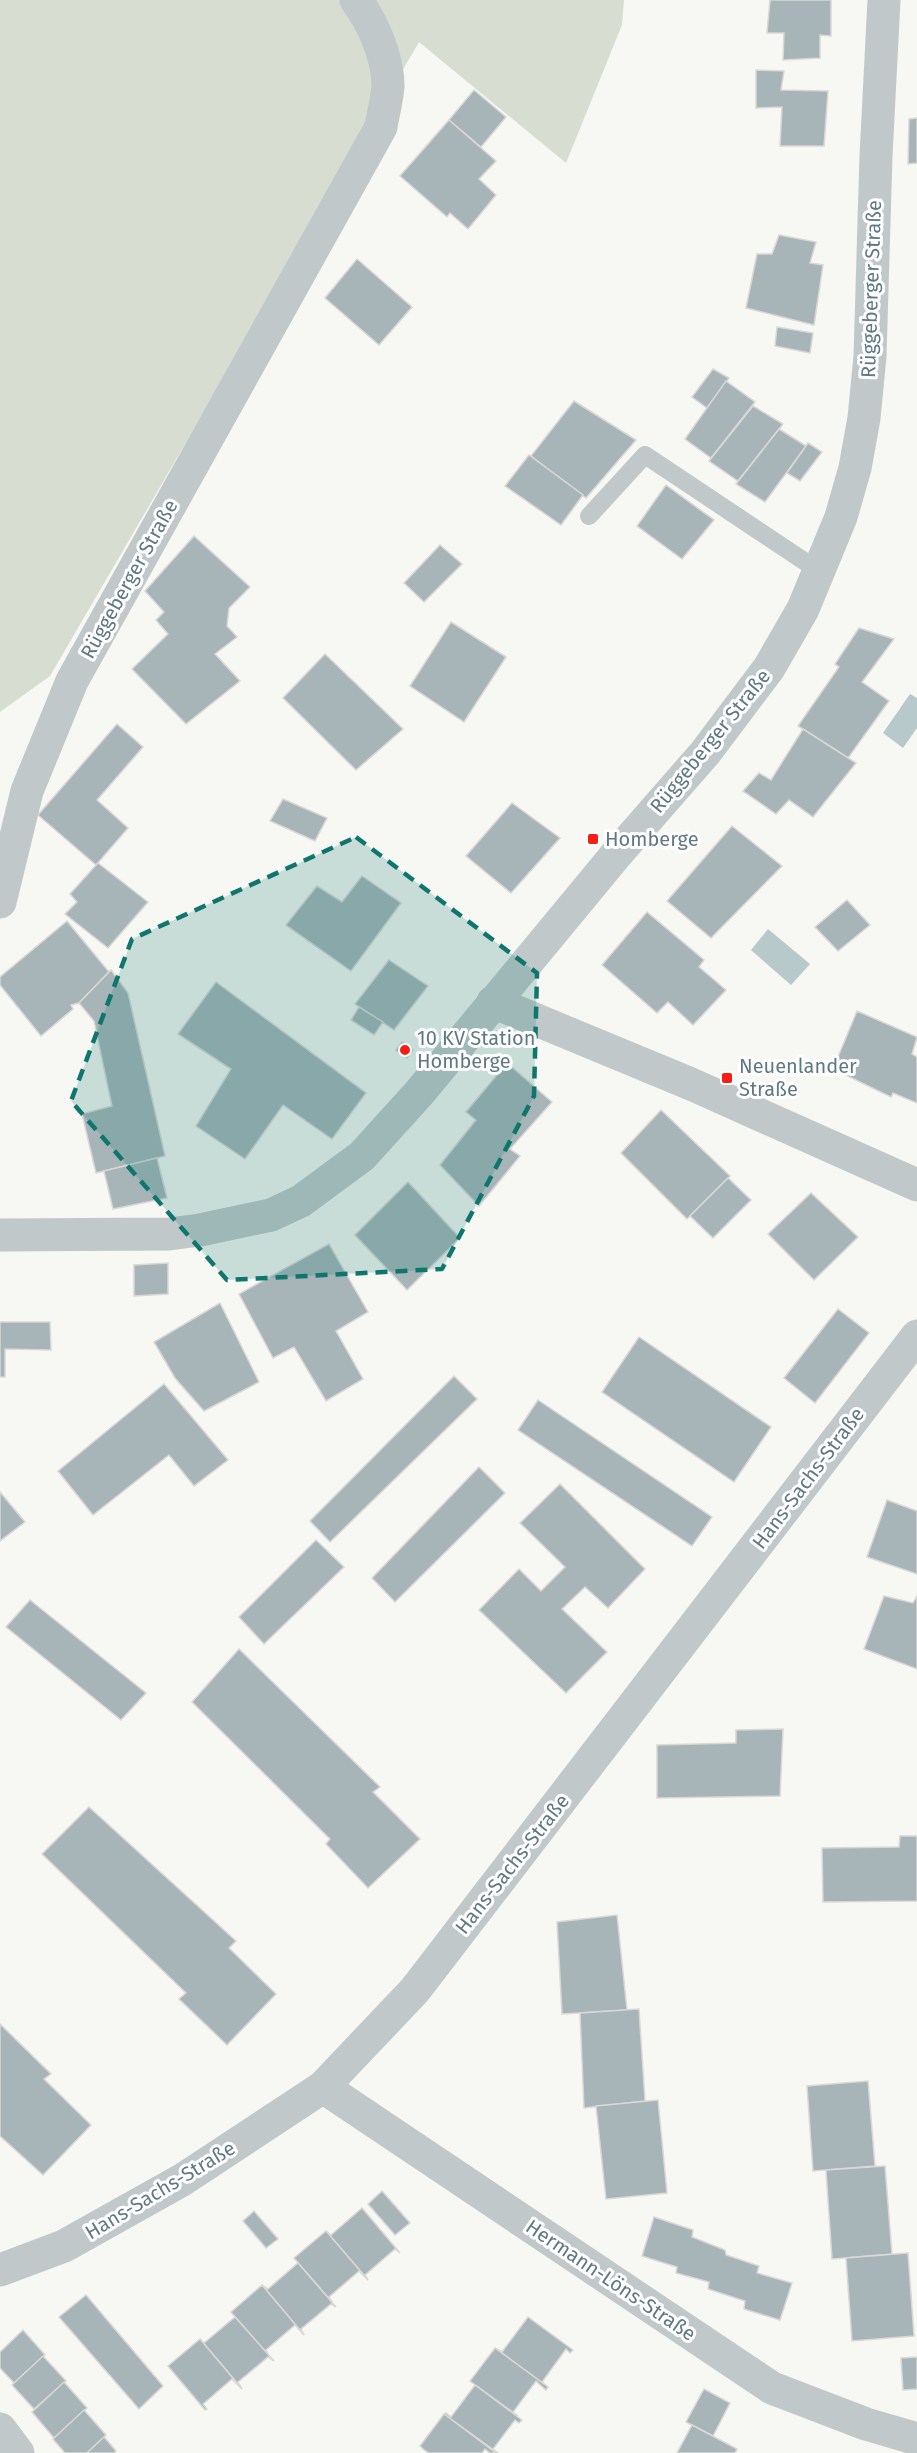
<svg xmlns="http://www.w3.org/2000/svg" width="917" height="2453" font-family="'Fira Sans',sans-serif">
<rect width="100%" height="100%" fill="#f7f7f3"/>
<polygon fill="#d8ddd2" points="0,0 624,0 622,25 566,163 419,42 50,676 0,712"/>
<g fill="#b7c9cb">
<polygon points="910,694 917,698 917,728 903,748 883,733"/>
<polygon points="768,929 810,964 791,985 751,950"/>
</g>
<g fill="#a7b4b8" stroke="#d9d8d6" stroke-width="1.5">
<polygon points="770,0 831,0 831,36 820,35 820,58 783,60 784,33 767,33"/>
<polygon points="756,70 784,71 781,90 828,91 824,146 780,146 782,107 756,108"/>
<polygon points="474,90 506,117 481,147 449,120"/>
<polygon points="917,118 917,163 908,164 909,119"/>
<polygon points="449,120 496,161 479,179 496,195 468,229 450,213 447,217 400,176"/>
<polygon points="779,235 816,242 810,263 823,265 814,325 746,308 757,254 772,254"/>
<polygon points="357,259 412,307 379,345 325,298"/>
<polygon points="777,327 813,333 810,353 775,346"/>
<polygon points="713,369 729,378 707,408 692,397"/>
<polygon points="726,381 755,402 711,458 685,439"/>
<polygon points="574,401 636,440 586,498 531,456"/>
<polygon points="753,406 783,424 738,481 709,461"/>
<polygon points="779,429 806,446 765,502 736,484"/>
<polygon points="808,443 822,452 800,481 787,473"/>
<polygon points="529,455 583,495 561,525 505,486"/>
<polygon points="666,485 714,520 682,559 637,526"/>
<polygon points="194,536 250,587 229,608 227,626 237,637 215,654 240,681 186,724 132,669 168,634 156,620 164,612 145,591"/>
<polygon points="440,545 462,564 424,602 404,583"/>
<polygon points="451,622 506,657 464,722 410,686"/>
<polygon points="859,628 894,639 862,682 889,701 848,758 798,726 839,667 835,664"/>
<polygon points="325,654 403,729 356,770 283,698"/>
<polygon points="117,724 143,747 97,800 128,828 96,865 38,815"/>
<polygon points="803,729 856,763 813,817 789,800 776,814 743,791 759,773 771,780"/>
<polygon points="283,799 327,818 315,841 270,821"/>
<polygon points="512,803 560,838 511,893 466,856"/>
<polygon points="732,826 782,866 711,938 667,901"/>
<polygon points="98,863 148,902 108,948 65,914 77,902 70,894"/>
<polygon points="362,876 401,903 351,971 286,925 317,886 342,902"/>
<polygon points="847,900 870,925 838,951 815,927"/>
<polygon points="647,912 704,960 699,967 726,990 693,1025 668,1002 657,1013 602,965"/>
<polygon points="67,921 109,972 79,1003 71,1005 73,1009 41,1036 0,985 0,977"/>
<polygon points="389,960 428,986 394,1030 355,1004"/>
<polygon points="111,970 128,993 165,1156 96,1173 82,1114 112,1106 94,1021 79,1003"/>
<polygon points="216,982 366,1093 332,1139 283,1105 245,1159 196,1126 231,1069 178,1034"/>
<polygon points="359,1007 383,1022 374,1035 351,1020"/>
<polygon points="857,1011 917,1037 912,1054 917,1057 917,1103 893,1093 891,1097 833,1069"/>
<polygon points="402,1042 413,1050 407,1058 396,1050"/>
<polygon points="507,1063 552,1102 510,1149 520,1156 479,1206 440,1165 476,1120 466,1112"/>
<polygon points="661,1110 730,1176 687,1219 621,1153"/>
<polygon points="157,1158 167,1198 113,1209 104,1171"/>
<polygon points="728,1178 751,1200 713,1238 690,1216"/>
<polygon points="408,1182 460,1238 407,1290 355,1235"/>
<polygon points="811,1193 858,1237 814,1280 768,1234"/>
<polygon points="329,1244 368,1312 336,1331 363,1379 326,1401 294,1347 273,1358 239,1294"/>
<polygon points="168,1263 168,1294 134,1296 134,1265"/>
<polygon points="220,1303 259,1382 204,1411 175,1378 154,1342"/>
<polygon points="838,1309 869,1333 815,1403 784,1378"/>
<polygon points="0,1322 50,1322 51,1350 5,1349 5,1377 0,1377"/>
<polygon points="639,1337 771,1427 734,1482 602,1392"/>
<polygon points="454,1376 477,1399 330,1542 310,1521"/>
<polygon points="164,1384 228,1460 194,1486 169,1455 93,1515 58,1471"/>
<polygon points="538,1400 712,1517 692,1546 518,1430"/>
<polygon points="479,1467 505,1493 395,1602 372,1578"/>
<polygon points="560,1484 645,1569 608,1608 585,1587 562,1609 607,1652 566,1693 479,1610 519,1569 541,1591 565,1567 520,1523"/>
<polygon points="0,1492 25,1522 0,1541"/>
<polygon points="887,1500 917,1511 917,1574 867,1557"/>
<polygon points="316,1540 344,1567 264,1644 239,1617"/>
<polygon points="884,1596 913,1603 917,1596 917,1669 864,1649"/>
<polygon points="30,1600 146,1693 121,1720 6,1627"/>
<polygon points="239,1649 380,1787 373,1792 420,1839 368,1888 326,1844 330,1839 192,1702"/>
<polygon points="783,1729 780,1796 657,1798 657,1745 736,1743 736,1730"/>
<polygon points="89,1807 236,1941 229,1948 276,1994 227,2045 179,1999 186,1993 42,1854"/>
<polygon points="900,1836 917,1836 917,1901 823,1902 822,1848 899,1847"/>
<polygon points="617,1915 627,2010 562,2014 557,1922"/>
<polygon points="639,2009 645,2101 584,2108 580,2013"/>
<polygon points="0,2024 51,2074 44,2079 91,2125 43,2175 0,2136"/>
<polygon points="868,2081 875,2166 813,2171 807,2086"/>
<polygon points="658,2100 667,2193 606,2199 596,2106"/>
<polygon points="885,2166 892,2254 832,2259 826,2170"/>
<polygon points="382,2191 410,2223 395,2235 368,2204"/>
<polygon points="362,2208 400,2253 395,2249 365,2275 368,2280 326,2231 331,2235"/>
<polygon points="254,2211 278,2239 266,2248 243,2221"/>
<polygon points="654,2217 693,2230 692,2237 725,2250 726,2255 759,2266 757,2273 792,2283 780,2320 744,2309 745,2301 708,2289 709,2282 676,2273 677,2267 642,2256"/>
<polygon points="326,2231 368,2280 359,2271 329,2297 332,2302 294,2258"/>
<polygon points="908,2253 914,2336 852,2341 846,2258"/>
<polygon points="298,2263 336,2307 331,2304 301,2329 304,2335 262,2285 268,2289"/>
<polygon points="262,2285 304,2335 295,2325 266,2350 269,2356 231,2312"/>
<polygon points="86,2295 163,2386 139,2409 59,2317"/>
<polygon points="235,2317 274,2361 268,2357 238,2382 242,2389 200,2339 204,2343"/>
<polygon points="528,2317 573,2350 570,2353 566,2349 542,2382 548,2387 495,2348 502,2352"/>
<polygon points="23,2330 45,2355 14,2383 0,2368 0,2352"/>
<polygon points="200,2339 242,2389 232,2379 203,2404 207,2409 205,2410 168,2366"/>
<polygon points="495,2348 548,2387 546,2390 536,2381 513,2412 518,2416 470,2381"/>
<polygon points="43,2356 66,2381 34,2409 12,2385"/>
<polygon points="917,2357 917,2389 903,2390 901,2358"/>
<polygon points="64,2382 87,2408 54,2438 32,2412"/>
<polygon points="475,2385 522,2420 519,2423 515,2420 493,2449 498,2453 444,2414 446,2413 451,2417"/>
<polygon points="704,2389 730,2403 713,2436 686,2422"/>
<polygon points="84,2410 106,2435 87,2453 65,2453 53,2439"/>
<polygon points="444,2414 496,2453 490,2453 485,2449 482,2453 429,2453 424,2450 420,2446"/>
<polygon points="692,2425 737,2449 735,2453 677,2453"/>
<polygon points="104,2437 116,2451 114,2453 87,2453"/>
</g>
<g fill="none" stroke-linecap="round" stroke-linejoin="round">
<polyline stroke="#c1c8ca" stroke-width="18" points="589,516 645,455 819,571"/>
<g stroke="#c1c8ca" stroke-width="33">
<path d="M 0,902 L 27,791 L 72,681 L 381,127 C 383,114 387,100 388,86 C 388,57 373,23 356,0"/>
<polyline points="493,1002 691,1084 917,1185"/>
<polyline points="0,1235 169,1234 200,1230 271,1215 301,1201 362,1156 420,1092 615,856 705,753 769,668 803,609 841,517 855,468 864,418 870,356 876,156 884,0"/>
<polyline points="323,2087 772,2388 866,2424 917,2439"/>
<polyline points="0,2270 64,2246 182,2180 323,2087 415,1990 917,1336"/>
<polyline points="0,2429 18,2453"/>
</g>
</g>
<path fill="#0f766e" fill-opacity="0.2" stroke="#0f766e" stroke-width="4.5" stroke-dasharray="12 8" stroke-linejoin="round" d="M 356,837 L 537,973 L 534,1096 L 442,1269 L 227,1280 L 71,1101 L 132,939 Z"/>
<g fill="#f61f15" stroke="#fff" stroke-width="2">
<rect x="587" y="833" width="12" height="12" rx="3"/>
<circle cx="405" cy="1050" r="6"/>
<rect x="721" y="1072" width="12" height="12" rx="3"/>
</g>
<g text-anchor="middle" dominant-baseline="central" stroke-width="6" stroke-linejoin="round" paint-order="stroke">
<g font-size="20" fill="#5f7982" stroke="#fff">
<text transform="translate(871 289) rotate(-88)">Rüggeberger Straße</text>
<text transform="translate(129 579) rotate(-61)">Rüggeberger Straße</text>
<text transform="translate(710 741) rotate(-51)">Rüggeberger Straße</text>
<text transform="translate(808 1478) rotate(-53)">Hans-Sachs-Straße</text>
<text transform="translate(512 1864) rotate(-52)">Hans-Sachs-Straße</text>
<text transform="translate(160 2190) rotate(-31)">Hans-Sachs-Straße</text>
<text transform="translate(611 2280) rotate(34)">Hermann-Löns-Straße</text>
</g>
<g font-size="20" fill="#5f7982" stroke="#fff" text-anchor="start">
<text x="605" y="839">Homberge</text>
<text x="417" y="1038">10 KV Station<tspan x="417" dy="23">Homberge</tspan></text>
<text x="739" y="1066">Neuenlander<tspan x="739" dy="23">Straße</tspan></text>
</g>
</g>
</svg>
